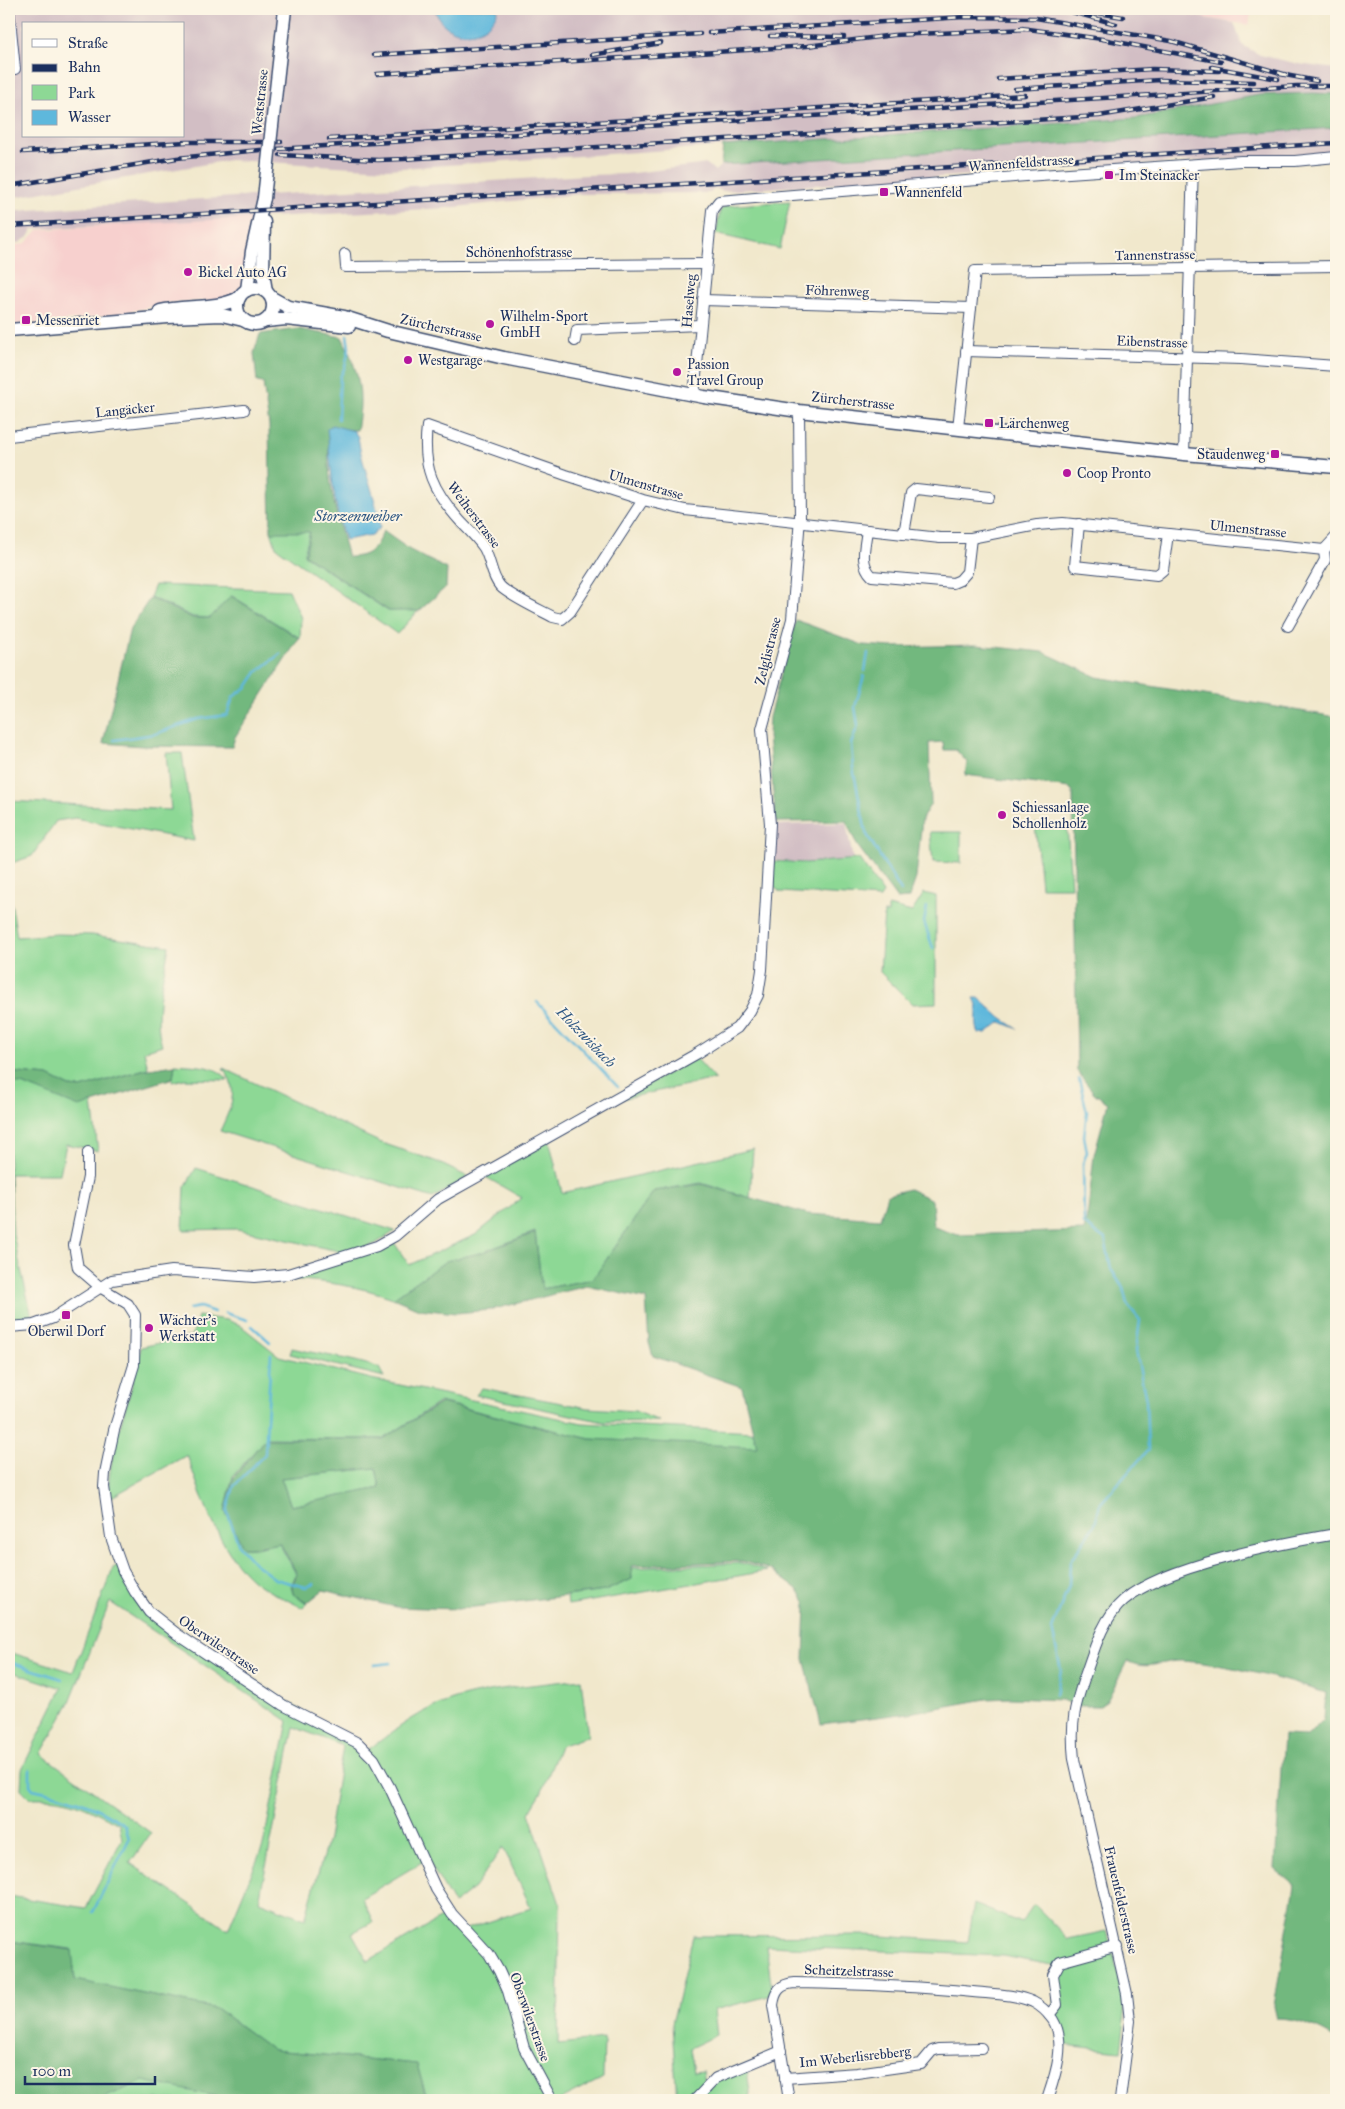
<svg xmlns="http://www.w3.org/2000/svg" width="1345" height="2109" font-family="'IM FELL Great Primer',serif">
<rect width="100%" height="100%" fill="#fcf5e5"/>
<filter id="ink" filterUnits="userSpaceOnUse"><feTurbulence type="fractalNoise" baseFrequency=".02" numOctaves="2"/><feDisplacementMap in="SourceGraphic" scale="10" xChannelSelector="R" yChannelSelector="G"/><feConvolveMatrix kernelMatrix="1 2 1 2 8 2 1 2 1" color-interpolation-filters="sRGB"/></filter>
<filter id="wash" filterUnits="userSpaceOnUse"><feTurbulence type="fractalNoise" baseFrequency=".0096" numOctaves="4" result="noise"/><feDisplacementMap in="SourceGraphic" scale="20" xChannelSelector="R" yChannelSelector="G"/><feGaussianBlur stdDeviation="1.12" result="paint"/><feColorMatrix in="noise" values="0 0 0 0 0 0 0 0 0 0 0 0 0 0 0 0 0 1.4 0 .05"/><feComposite in="paint" operator="in"/></filter>
<g filter="url(#wash)">
<rect width="100%" height="100%" fill="#f1e8cc"/>
<g fill="#f7d0ce">
<polygon points="1151,9 1252,9 1249,25"/>
<polygon points="251,216 245,278 242,288 234,296 222,300 170,303 117,314 65,321 9,325 9,246 25,244 38,230"/>
</g>
<g fill="#d2bec4" fill-rule="evenodd">
<path d="M 9,9 L 1151,9 L 1234,23 L 1242,45 L 1260,55 L 1299,64 L 1336,69 L 1336,94 L 1312,93 L 1259,95 L 1137,118 L 388,169 L 230,160 L 9,198 ZM 24,24 L 184,24 L 184,136 L 24,136 Z"/>
<polygon points="1336,128 1336,152 722,191 715,188 710,193 579,194 446,208 33,229 28,237 19,243 9,242 9,212 29,210 586,175 625,174 707,164 715,171 721,165"/>
<polygon points="846,823 853,859 804,863 774,860 776,825"/>
</g>
<g fill="#8dd895" stroke="#54847a" fill-rule="evenodd">
<polygon points="790,201 780,249 716,234 720,211 725,206"/>
<polygon points="271,531 310,531 304,555 388,611 419,610 397,634 276,547"/>
<polygon points="155,585 289,590 301,618 300,638 232,596 210,618 193,617 150,597"/>
<polygon points="166,753 182,753 194,841 75,818 56,821 32,856 9,864 9,801 171,810"/>
<polygon points="1035,824 1067,824 1071,887 1041,887"/>
<polygon points="930,832 961,832 961,863 933,862"/>
<polygon points="859,859 883,893 880,898 780,892 774,887 774,861 804,863"/>
<path d="M 9,889 L 17,937 L 57,934 L 92,935 L 169,946 C 164,976 152,1016 162,1045 L 144,1051 L 148,1068 L 81,1088 L 70,1087 L 48,1076 L 9,1072 Z"/>
<polygon points="924,893 936,896 936,1003 912,1004 880,972 884,913 888,913 888,906 912,912"/>
<polygon points="696,1058 715,1079 621,1099"/>
<path d="M 175,1064 C 193,1066 217,1064 228,1080 L 184,1079 L 172,1082 Z"/>
<path d="M 223,1068 L 379,1142 L 435,1161 L 468,1177 L 433,1198 L 220,1131 C 231,1107 240,1091 223,1068 Z"/>
<polygon points="9,1082 25,1085 79,1106 92,1103 98,1151 66,1144 60,1174 10,1174 13,1235 33,1321 9,1324"/>
<path d="M 549,1139 L 562,1193 L 753,1149 L 750,1198 L 701,1183 L 654,1191 L 593,1279 L 542,1289 L 535,1232 L 480,1253 L 446,1261 L 393,1298 C 360,1286 326,1282 291,1279 L 291,1276 L 393,1241 L 409,1265 L 475,1235 L 522,1198 L 484,1176 Z"/>
<polygon points="196,1168 395,1231 375,1244 338,1256 338,1251 237,1229 183,1230 185,1187"/>
<path d="M 198,1316 L 227,1320 L 240,1325 L 279,1356 L 371,1379 L 582,1423 L 754,1432 L 758,1448 L 590,1439 L 440,1402 L 383,1439 L 266,1438 L 233,1476 L 225,1511 L 243,1547 L 256,1548 L 279,1543 L 296,1574 L 291,1586 L 293,1594 L 308,1602 L 303,1608 C 290,1601 275,1595 262,1587 C 224,1564 201,1496 187,1455 L 108,1499 C 108,1446 132,1399 141,1347 L 192,1336 Z"/>
<path d="M 292,1348 C 321,1355 351,1358 379,1368 L 384,1377 L 290,1354 Z"/>
<polygon points="482,1388 588,1408 635,1411 659,1421 604,1422 476,1395"/>
<polygon points="376,1468 380,1488 291,1506 281,1478"/>
<polygon points="742,1563 767,1571 568,1605 567,1596 605,1591 632,1579 631,1568"/>
<path d="M 118,1565 L 144,1612 L 366,1751 C 389,1735 414,1714 441,1704 C 481,1688 538,1685 581,1679 L 588,1736 L 560,1746 L 541,1793 L 529,1813 L 560,1904 L 558,2044 L 604,2039 L 603,2078 L 560,2100 L 428,2100 L 416,2064 L 273,2050 L 217,2009 L 75,1980 L 71,1949 L 9,1941 L 9,1896 L 86,1908 L 122,1839 L 119,1824 C 82,1805 72,1797 30,1798 L 21,1789 L 22,1769 L 62,1688 L 9,1671 L 9,1652 L 73,1672 L 113,1568 ZM 110,1602 L 288,1721 L 263,1846 L 228,1930 L 130,1863 L 151,1833 L 41,1754 L 69,1704 ZM 294,1727 L 343,1746 L 328,1839 L 305,1919 L 259,1901 ZM 503,1847 L 531,1908 L 463,1930 L 446,1915 L 368,1961 L 352,1933 L 373,1922 L 362,1898 L 427,1859 L 454,1904 L 474,1888 Z"/>
<path d="M 974,1904 L 1021,1923 L 1034,1904 L 1068,1939 L 1107,1931 L 1118,1974 L 1125,2020 L 1121,2051 L 1064,2045 C 1056,2019 1050,1992 1058,1966 L 1003,1956 L 766,1946 L 772,1990 L 769,1996 L 714,2010 L 717,2035 L 690,2048 L 694,2072 L 703,2071 L 706,2089 L 721,2078 L 747,2069 L 751,2100 L 677,2100 L 672,2024 L 693,1936 L 867,1935 L 968,1942 Z"/>
<polygon points="143,2080 234,2100 98,2100"/>
</g>
<g fill="#72b87e" stroke="#46746e" fill-rule="evenodd">
<polygon points="1312,93 1336,94 1336,128 721,165 723,146 1137,118 1259,95"/>
<path d="M 298,329 L 342,337 C 359,372 364,392 357,430 L 331,429 C 323,470 337,518 348,557 C 369,557 375,550 383,531 L 410,550 L 447,569 L 446,587 L 419,611 L 389,611 L 305,555 L 310,532 L 271,532 L 269,425 L 263,383 L 257,382 L 254,353 L 260,334 Z"/>
<polygon points="231,596 299,638 235,737 232,747 142,746 103,743 130,629 150,598 193,618 210,618"/>
<path d="M 796,620 L 863,645 L 892,647 L 976,645 L 1043,652 L 1097,677 L 1336,717 L 1336,2039 C 1318,2028 1298,2019 1277,2019 L 1274,2006 L 1295,1886 L 1275,1869 L 1283,1735 L 1307,1736 L 1324,1719 L 1326,1693 C 1282,1679 1229,1664 1183,1661 C 1162,1660 1148,1672 1127,1661 L 1107,1701 L 1100,1706 L 1075,1706 L 1062,1700 L 1010,1698 L 986,1699 L 909,1713 L 821,1724 L 804,1659 L 806,1603 L 797,1589 L 771,1570 L 742,1561 L 631,1566 L 632,1579 L 605,1591 L 458,1609 L 396,1607 L 323,1590 L 307,1603 L 293,1594 L 292,1586 L 297,1574 L 280,1543 L 256,1547 L 243,1547 L 225,1511 L 234,1477 L 265,1439 L 383,1439 L 441,1403 L 590,1439 L 757,1447 L 742,1387 L 653,1356 L 649,1343 L 646,1299 L 587,1286 L 490,1310 L 456,1313 L 419,1309 L 393,1298 L 446,1261 L 480,1253 L 535,1233 L 542,1289 L 593,1279 L 654,1191 L 701,1184 L 808,1214 L 880,1219 L 887,1195 L 909,1189 L 932,1200 L 934,1227 L 958,1235 L 1084,1231 L 1088,1211 L 1094,1155 L 1108,1103 L 1094,1093 L 1077,1071 L 1073,792 L 1070,788 L 965,775 L 967,762 L 956,750 L 944,750 L 943,742 L 929,743 L 931,803 L 922,819 L 916,878 L 909,898 L 897,899 L 857,845 L 846,821 L 776,822 L 768,736 L 769,717 ZM 376,1468 L 380,1488 L 291,1506 L 281,1478 Z"/>
<polygon points="175,1065 173,1078 79,1107 25,1085 9,1082 9,1072 48,1076 70,1087 81,1088 142,1070"/>
<polygon points="9,1941 72,1950 75,1980 217,2009 273,2050 417,2064 427,2100 234,2100 143,2081 99,2100 9,2100"/>
</g>
<g fill="#5eb8dc" stroke="#3c749d">
<path d="M 435,9 L 498,9 C 489,41 443,41 435,9 Z"/>
<path d="M 332,425 L 354,431 L 358,437 C 362,468 377,497 380,528 L 372,535 L 345,540 C 333,505 331,467 327,429 Z"/>
<path d="M 974,998 L 979,998 L 1001,1018 L 1018,1029 L 1001,1022 L 986,1033 L 979,1033 C 973,1022 981,1008 974,998 Z"/>
</g>
<g fill="none" stroke-linecap="round" stroke-linejoin="round">
<g stroke="#5eb8dc" stroke-width="2.5">
<polyline points="338,419 340,377 345,367 349,348 347,335"/>
<polyline points="865,671 868,653"/>
<polyline points="864,676 855,707 858,725 851,744 853,768 866,833 901,891"/>
<polyline points="114,740 155,734 198,719 227,715 233,697 247,687 257,672 280,654"/>
<polyline points="927,907 924,922 933,948"/>
<polyline points="537,1002 618,1087"/>
<polyline points="189,1309 200,1307 214,1312"/>
<polyline points="225,1313 247,1320"/>
<polyline points="252,1326 270,1342"/>
<polyline points="271,1354 265,1454 234,1486 227,1511 239,1546 254,1563 275,1579 306,1587 314,1584"/>
<polyline points="9,1662 62,1679"/>
<polyline points="374,1665 391,1663"/>
<polyline points="1056,1695 1061,1670 1052,1629 1069,1585 1070,1562 1095,1524 1100,1504 1148,1450 1146,1400 1136,1351 1140,1320 1127,1304 1123,1288 1111,1269 1105,1239 1084,1224 1083,1163 1087,1152 1084,1136 1087,1112 1079,1079"/>
<path d="M 30,1770 L 30,1785 L 33,1789 C 71,1797 92,1803 125,1825 L 129,1839 L 93,1912"/>
</g>
</g>
</g>
<g filter="url(#ink)">
<g fill="none" stroke-linecap="round" stroke-linejoin="round">
<g stroke="#3b4b6e" stroke-width="12">
<g id="minor">
<polyline points="9,9 15,69"/>
<polyline points="345,254 346,267 706,264"/>
<polyline points="703,300 971,308"/>
<polyline points="575,341 577,330 700,325"/>
<polyline points="966,351 1241,359 1336,366"/>
<polyline points="694,396 712,210 719,201 1026,176 1241,161 1295,161 1336,157"/>
<polyline points="958,428 975,271 1336,266"/>
<polyline points="9,436 244,410"/>
<polyline points="1184,454 1193,165"/>
<path d="M 643,500 L 570,612 L 562,619 L 553,617 C 540,610 508,595 500,586 C 491,576 491,560 484,548 C 478,539 469,530 461,522 C 433,491 422,468 427,426 L 566,475 L 643,500 L 685,510 L 940,538 L 971,538 L 1037,525 L 1063,523 L 1324,550"/>
<polyline points="1079,524 1075,566 1157,575 1163,570 1168,534"/>
<path d="M 867,530 C 865,547 859,563 872,576 L 953,583 L 960,580 L 967,572 L 971,538"/>
<polyline points="904,534 911,493 916,489 989,497"/>
<polyline points="1324,550 1336,537"/>
<polyline points="1288,626 1325,560 1324,550"/>
<polyline points="88,1152 88,1177 74,1245 78,1268 100,1287 128,1304 135,1315 134,1365 114,1430 105,1473 104,1487 111,1537 123,1571 135,1592 149,1612 177,1634 283,1705 358,1743 374,1759 390,1788 436,1889 452,1914 489,1954 499,1971 508,1991 524,2048 552,2100"/>
<polyline points="9,1327 34,1325 53,1318 112,1280 172,1271 254,1277 288,1274 377,1246 395,1236 438,1199 698,1053 737,1028 750,1011 758,995 762,970 770,824 762,729 792,619 800,518 799,411"/>
<polyline points="1049,2015 1057,2005 1053,1975 1060,1962 1118,1946"/>
<polyline points="785,2078 857,2073 921,2064 932,2051 938,2049 981,2048"/>
<polyline points="695,2100 716,2078 781,2051"/>
<path d="M 789,2100 L 773,2005 C 775,1991 780,1984 795,1983 C 855,1984 914,1986 973,1992 C 992,1994 1015,1994 1033,2002 C 1041,2006 1048,2013 1053,2020 C 1067,2043 1055,2076 1047,2100"/>
<path d="M 1120,2100 L 1130,2021 L 1127,1994 L 1074,1759 C 1070,1722 1075,1704 1087,1670 C 1095,1646 1104,1617 1124,1600 C 1163,1566 1283,1543 1336,1534"/>
</g>
</g>
<g stroke="#3b4b6e" stroke-width="15">
<g id="major">
<polyline points="264,222 263,273 266,291"/>
<circle cx="255" cy="306" r="18"/>
<polyline points="247,290 252,251 264,198"/>
<polyline points="272,298 288,307 344,317 388,331 504,358 704,397 799,411 1184,454 1336,467"/>
<path d="M 160,311 C 186,305 216,310 239,298"/>
<polyline points="266,321 286,319 349,326"/>
<polyline points="9,330 168,317 222,315 243,320"/>
</g>
</g>
<use href="#minor" stroke="#fff" stroke-width="10"/>
<use href="#major" stroke="#fff" stroke-width="12"/>
<g stroke="#1b2f5e" stroke-width="4.5">
<g id="rail">
<polyline points="1061,9 1116,24"/>
<polyline points="1098,13 1123,17"/>
<polyline points="1021,28 1102,39 1221,62"/>
<polyline points="709,33 964,17 1036,18 1171,41 1287,75"/>
<polyline points="770,36 844,37"/>
<polyline points="374,55 700,34"/>
<polyline points="592,55 661,43"/>
<polyline points="1212,67 1278,79"/>
<polyline points="377,74 807,46 894,35 1029,29"/>
<polyline points="1280,74 1317,81"/>
<polyline points="998,79 1152,69 1219,71"/>
<polyline points="1015,89 1160,80 1254,82"/>
<polyline points="329,139 1025,95"/>
<polyline points="23,152 186,142 281,142"/>
<polyline points="280,155 378,160 404,159 1099,116 1214,97"/>
<polyline points="9,186 177,158 260,150 1297,86 1336,86"/>
<polyline points="9,226 1336,143"/>
</g>
</g>
<use href="#rail" stroke="#fcf5e5" stroke-width="2.5" stroke-dasharray="8" stroke-linecap="butt"/>
<g stroke="#3b4b6e" stroke-width="15" stroke-linecap="butt">
<polyline id="major-bridge" points="264,198 285,9"/>
</g>
<use href="#major-bridge" stroke="#fff" stroke-width="12"/>
</g>
</g>
<g fill="#b5179e" stroke="#fcf5e5" stroke-width="2">
<rect x="1104" y="170" width="10" height="10" rx="2.5"/>
<rect x="879" y="187" width="10" height="10" rx="2.5"/>
<circle cx="188" cy="272" r="5"/>
<rect x="21" y="315" width="10" height="10" rx="2.5"/>
<circle cx="490" cy="324" r="5"/>
<circle cx="408" cy="360" r="5"/>
<circle cx="677" cy="372" r="5"/>
<rect x="984" y="418" width="10" height="10" rx="2.5"/>
<rect x="1270" y="449" width="10" height="10" rx="2.5"/>
<circle cx="1067" cy="473" r="5"/>
<circle cx="1002" cy="815" r="5"/>
<rect x="61" y="1310" width="10" height="10" rx="2.5"/>
<circle cx="149" cy="1328" r="5"/>
</g>
<g text-anchor="middle" dominant-baseline="central" stroke-width="4" stroke-linejoin="round" paint-order="stroke">
<g font-size="14" fill="#1b2f5e" stroke="#fcf5e5">
<text transform="translate(260 102) rotate(-84)">Weststrasse</text>
<text transform="translate(1021 163) rotate(-4)">Wannenfeldstrasse</text>
<text x="519" y="252">Schönenhofstrasse</text>
<text transform="translate(1155 255) rotate(-1)">Tannenstrasse</text>
<text transform="translate(837 291) rotate(2)">Föhrenweg</text>
<text transform="translate(689 301) rotate(-85)">Haselweg</text>
<text transform="translate(441 328) rotate(13)">Zürcherstrasse</text>
<text transform="translate(1152 342) rotate(2)">Eibenstrasse</text>
<text transform="translate(853 401) rotate(6)">Zürcherstrasse</text>
<text transform="translate(125 410) rotate(-6)">Langäcker</text>
<text transform="translate(646 485) rotate(16)">Ulmenstrasse</text>
<text transform="translate(474 515) rotate(53)">Weiherstrasse</text>
<text transform="translate(1248 529) rotate(6)">Ulmenstrasse</text>
<text transform="translate(768 651) rotate(-76)">Zelglistrasse</text>
<text transform="translate(219 1645) rotate(34)">Oberwilerstrasse</text>
<text transform="translate(1121 1900) rotate(77)">Frauenfelderstrasse</text>
<text transform="translate(849 1971) rotate(2)">Scheitzelstrasse</text>
<text transform="translate(530 2017) rotate(70)">Oberwilerstrasse</text>
<text transform="translate(855 2057) rotate(-6)">Im Weberlisrebberg</text>
</g>
<g font-size="14" fill="#1b2f5e" stroke="#fcf5e5" text-anchor="start">
<text x="1119" y="175">Im Steinacker</text>
<text x="894" y="192">Wannenfeld</text>
<text x="198" y="272">Bickel Auto AG</text>
<text x="500" y="316">Wilhelm-Sport<tspan x="500" dy="16">GmbH</tspan></text>
<text x="36" y="320">Messenriet</text>
<text x="418" y="360">Westgarage</text>
<text x="687" y="364">Passion<tspan x="687" dy="16">Travel Group</tspan></text>
<text x="999" y="423">Lärchenweg</text>
<text x="1265" y="454" text-anchor="end">Staudenweg</text>
<text x="1077" y="473">Coop Pronto</text>
<text x="1012" y="807">Schiessanlage<tspan x="1012" dy="16">Schollenholz</tspan></text>
<text x="159" y="1320">Wächter's<tspan x="159" dy="16">Werkstatt</tspan></text>
<text x="66" y="1331" text-anchor="middle">Oberwil Dorf</text>
</g>
<g font-size="15" font-style="italic" fill="#2f5884" stroke="#fcf5e5">
<text x="358" y="516">Storzenweiher</text>
<text transform="translate(586 1037) rotate(46)">Holzwisbach</text>
</g>
</g>
<rect width="1345" height="2109" fill="none" stroke="#fcf5e5" stroke-width="30"/>
<rect x="22" y="22" width="162" height="115" fill="#fcf5e5" stroke="#a2a6af"/>
<rect x="32" y="39" width="25" height="8" fill="#ffffff" stroke="#a2a6af"/>
<text x="68" y="48" font-size="15" fill="#1b2f5e">Straße</text>
<rect x="32" y="64" width="25" height="8" fill="#1b2f5e" stroke="#a2a6af"/>
<text x="68" y="72" font-size="15" fill="#1b2f5e">Bahn</text>
<rect x="32" y="85" width="25" height="15" fill="#8dd895" stroke="#a2a6af"/>
<text x="68" y="98" font-size="15" fill="#1b2f5e">Park</text>
<rect x="32" y="110" width="25" height="15" fill="#5eb8dc" stroke="#a2a6af"/>
<text x="68" y="122" font-size="15" fill="#1b2f5e">Wasser</text>
<path d="M25 2076v8h130v-8" fill="none" stroke="#1b2f5e" stroke-width="2.5"/>
<text x="32" y="2076" font-size="15" fill="#1b2f5e" stroke="#fcf5e5" stroke-width="4" paint-order="stroke">100 m</text>
</svg>
